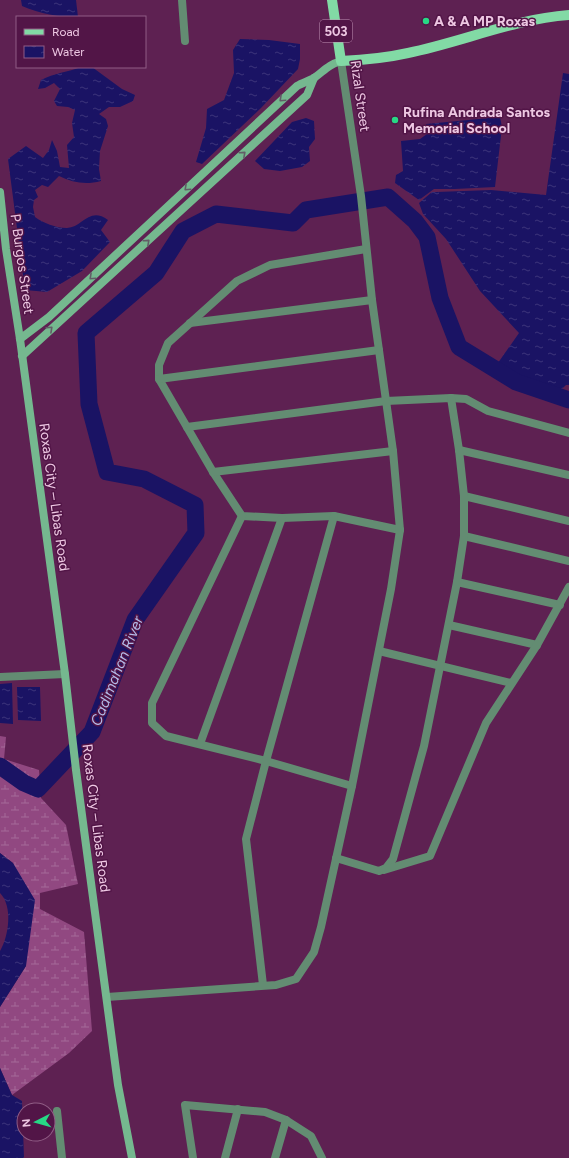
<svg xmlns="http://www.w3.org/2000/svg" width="569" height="1158" font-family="Figtree,sans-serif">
<defs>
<pattern id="wetland-marsh" width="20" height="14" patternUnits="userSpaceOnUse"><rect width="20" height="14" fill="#914881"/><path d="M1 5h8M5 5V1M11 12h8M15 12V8" fill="none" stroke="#a66999"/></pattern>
<pattern id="water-ripples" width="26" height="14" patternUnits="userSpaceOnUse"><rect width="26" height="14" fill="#1a1364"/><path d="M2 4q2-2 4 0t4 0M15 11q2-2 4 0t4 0" fill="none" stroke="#3c347a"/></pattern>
</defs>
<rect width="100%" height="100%" fill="#5e2152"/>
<polygon fill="url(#wetland-marsh)" points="0,736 6,737 4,759 39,770 41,798 66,825 78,884 40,893 40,909 84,932 92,1031 69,1053 12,1095 0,1068 0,1007 26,966 13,863 0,853"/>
<g fill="url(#water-ripples)">
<path d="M 21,0 L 76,0 L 78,17 C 59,17 40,14 22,6 Z"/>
<polygon points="240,39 269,40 300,44 300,59 298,69 261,108 202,164 196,162 206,128 207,109 224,100 234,73 233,50"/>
<path d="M 81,67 L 92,67 L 122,89 L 135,95 L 133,101 L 120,107 L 109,107 L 99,114 L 106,119 L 108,126 L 100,151 L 99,169 L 101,181 C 86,185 73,183 59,176 L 48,187 L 42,185 L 35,190 L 38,197 L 34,200 L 33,207 L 35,217 C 43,223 56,228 67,228 C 82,228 89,206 108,220 L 101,230 L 110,242 L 82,271 L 47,292 L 25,290 L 8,159 L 26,146 L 43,158 L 49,150 L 52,140 L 57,151 L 60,167 L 69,168 L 67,145 L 74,137 L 72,123 L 75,110 L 68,107 L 57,106 L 54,101 L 60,89 L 54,83 L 45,88 L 38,89 L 41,80 C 54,73 68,72 81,67 Z"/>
<path d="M 563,73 L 569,74 L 569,385 L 566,385 C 561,390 558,394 551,394 C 538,394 506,376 493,370 L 519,333 L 480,291 L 446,239 L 423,214 L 419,203 L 432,192 L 436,192 L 491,190 L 546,195 Z"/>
<polygon points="500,117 502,127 495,187 455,189 434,189 419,200 395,183 396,175 403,171 401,141 420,139 427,134 426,124"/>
<polygon points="306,118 314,121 315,139 309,147 310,161 302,167 280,171 264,169 255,161 292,122"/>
<polygon points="12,683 13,724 0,723 0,684"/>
<polygon points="17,687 40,687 41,721 18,720"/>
<path d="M 0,853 L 13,863 L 35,900 L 26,966 L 0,1007 L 0,951 C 9,936 13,906 0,893 Z"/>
<polygon points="0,1068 12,1095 22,1101 24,1157 23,1158 0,1158"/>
</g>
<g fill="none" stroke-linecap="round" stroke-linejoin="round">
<polyline stroke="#1a1364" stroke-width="17" points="0,766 24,783 38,789 92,732 135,620 196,533 195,505 144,479 107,472 89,404 86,333 156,273 183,231 216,214 293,223 306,210 388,197 415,221 427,237 440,298 459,347 516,382 569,400"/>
<g stroke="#638c72" stroke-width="8">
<polyline points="182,0 185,41"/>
<polyline points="366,249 270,265 237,281 168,343 159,365 159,379 213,472 242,516 282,518 334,516 400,530"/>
<polyline points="190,323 372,300"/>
<polyline points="159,379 379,350"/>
<polyline points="187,427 386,401 451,398 466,399 488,411 569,433"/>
<polyline points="459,450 569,475"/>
<polyline points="213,472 393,451"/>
<polyline points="464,496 569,521"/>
<polyline points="242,516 152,703 152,723 166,736 266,761 352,786"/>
<polyline points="464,536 569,561"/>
<polyline points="457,582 560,605"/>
<polyline points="449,625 537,645"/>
<polyline points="379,651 511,683"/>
<polyline points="0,677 65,674"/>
<polyline points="200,744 282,518"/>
<polyline points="336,858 379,871 386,868 393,859 424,746 457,582 464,536 464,496 459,450 451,398"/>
<polyline points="384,870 430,856 486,723 537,645 569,587"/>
<polyline points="263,985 246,839 266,761 334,516"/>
<polyline points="107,997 276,985 296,979 314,952 321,927 352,786 391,589 400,530 393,451 372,300 361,196 341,61"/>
<polyline points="57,1111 62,1158"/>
<polyline points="193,1158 185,1105 265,1112 286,1120 311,1136 322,1158"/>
<polyline points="225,1158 238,1109"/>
<polyline points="275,1158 286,1120"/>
</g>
<g stroke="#75b88f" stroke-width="8">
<polyline points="0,192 6,249 20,339 65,674 76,770 118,1085 132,1158"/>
<path d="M 20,339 L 49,317 L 297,86 C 302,83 309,81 314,78 C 325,70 328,65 341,61"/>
<polyline points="22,356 307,95 314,78"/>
</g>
<path stroke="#82daa5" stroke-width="10" d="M 332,0 L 341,61 C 364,60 386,58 408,53 C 462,42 514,19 569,15"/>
</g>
<defs><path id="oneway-chevron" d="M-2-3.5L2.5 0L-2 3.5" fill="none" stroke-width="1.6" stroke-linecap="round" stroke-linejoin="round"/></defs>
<g stroke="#625e67">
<use href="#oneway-chevron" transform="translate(282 99) rotate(137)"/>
<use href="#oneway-chevron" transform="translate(243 154) rotate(-42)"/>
<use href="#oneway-chevron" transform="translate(187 188) rotate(137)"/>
<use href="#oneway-chevron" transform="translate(147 242) rotate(-42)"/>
<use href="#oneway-chevron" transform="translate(92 277) rotate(137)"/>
<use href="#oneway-chevron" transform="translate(50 329) rotate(-43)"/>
</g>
<g fill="#27d885" stroke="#521547" stroke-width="1.5">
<circle cx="426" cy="21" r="4"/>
<circle cx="395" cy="120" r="4"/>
</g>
<g text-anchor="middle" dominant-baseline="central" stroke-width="3" stroke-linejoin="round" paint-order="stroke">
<rect fill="#521547" stroke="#bf92b4" stroke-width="1" x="320" y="20" width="32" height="22" rx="3"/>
<g font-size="13" font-weight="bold" fill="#eec8e3">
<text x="336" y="31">503</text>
</g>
<g font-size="14" font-weight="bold" fill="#eec8e3" stroke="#521547" text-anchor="start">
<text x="434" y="21">A &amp; A MP Roxas</text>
<text x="403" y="112">Rufina Andrada Santos<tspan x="403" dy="16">Memorial School</tspan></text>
</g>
<g font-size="14" fill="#eec8e3" stroke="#521547">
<text transform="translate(360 96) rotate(82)">Rizal Street</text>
<text transform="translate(22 264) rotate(82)">P. Burgos Street</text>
<text transform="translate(54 497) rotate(82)">Roxas City – Libas Road</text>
<text transform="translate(96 818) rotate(83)">Roxas City – Libas Road</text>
</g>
<g font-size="15" font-style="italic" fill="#b4bdeb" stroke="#521547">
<text transform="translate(117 671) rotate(-68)">Cadimahan River</text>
</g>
</g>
<rect x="16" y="16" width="130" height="52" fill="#521547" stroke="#905d85"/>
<rect x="24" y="29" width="20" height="6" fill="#82daa5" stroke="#905d85"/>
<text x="52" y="36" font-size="12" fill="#eec8e3">Road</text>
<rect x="24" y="46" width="20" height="12" fill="url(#water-ripples)" stroke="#905d85"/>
<text x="52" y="56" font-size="12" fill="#eec8e3">Water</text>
<g transform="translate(36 1122) rotate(264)"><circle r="19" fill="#521547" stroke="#905d85"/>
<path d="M0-3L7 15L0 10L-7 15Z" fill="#27d885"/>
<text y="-6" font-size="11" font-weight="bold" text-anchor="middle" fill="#eec8e3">N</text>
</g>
</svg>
